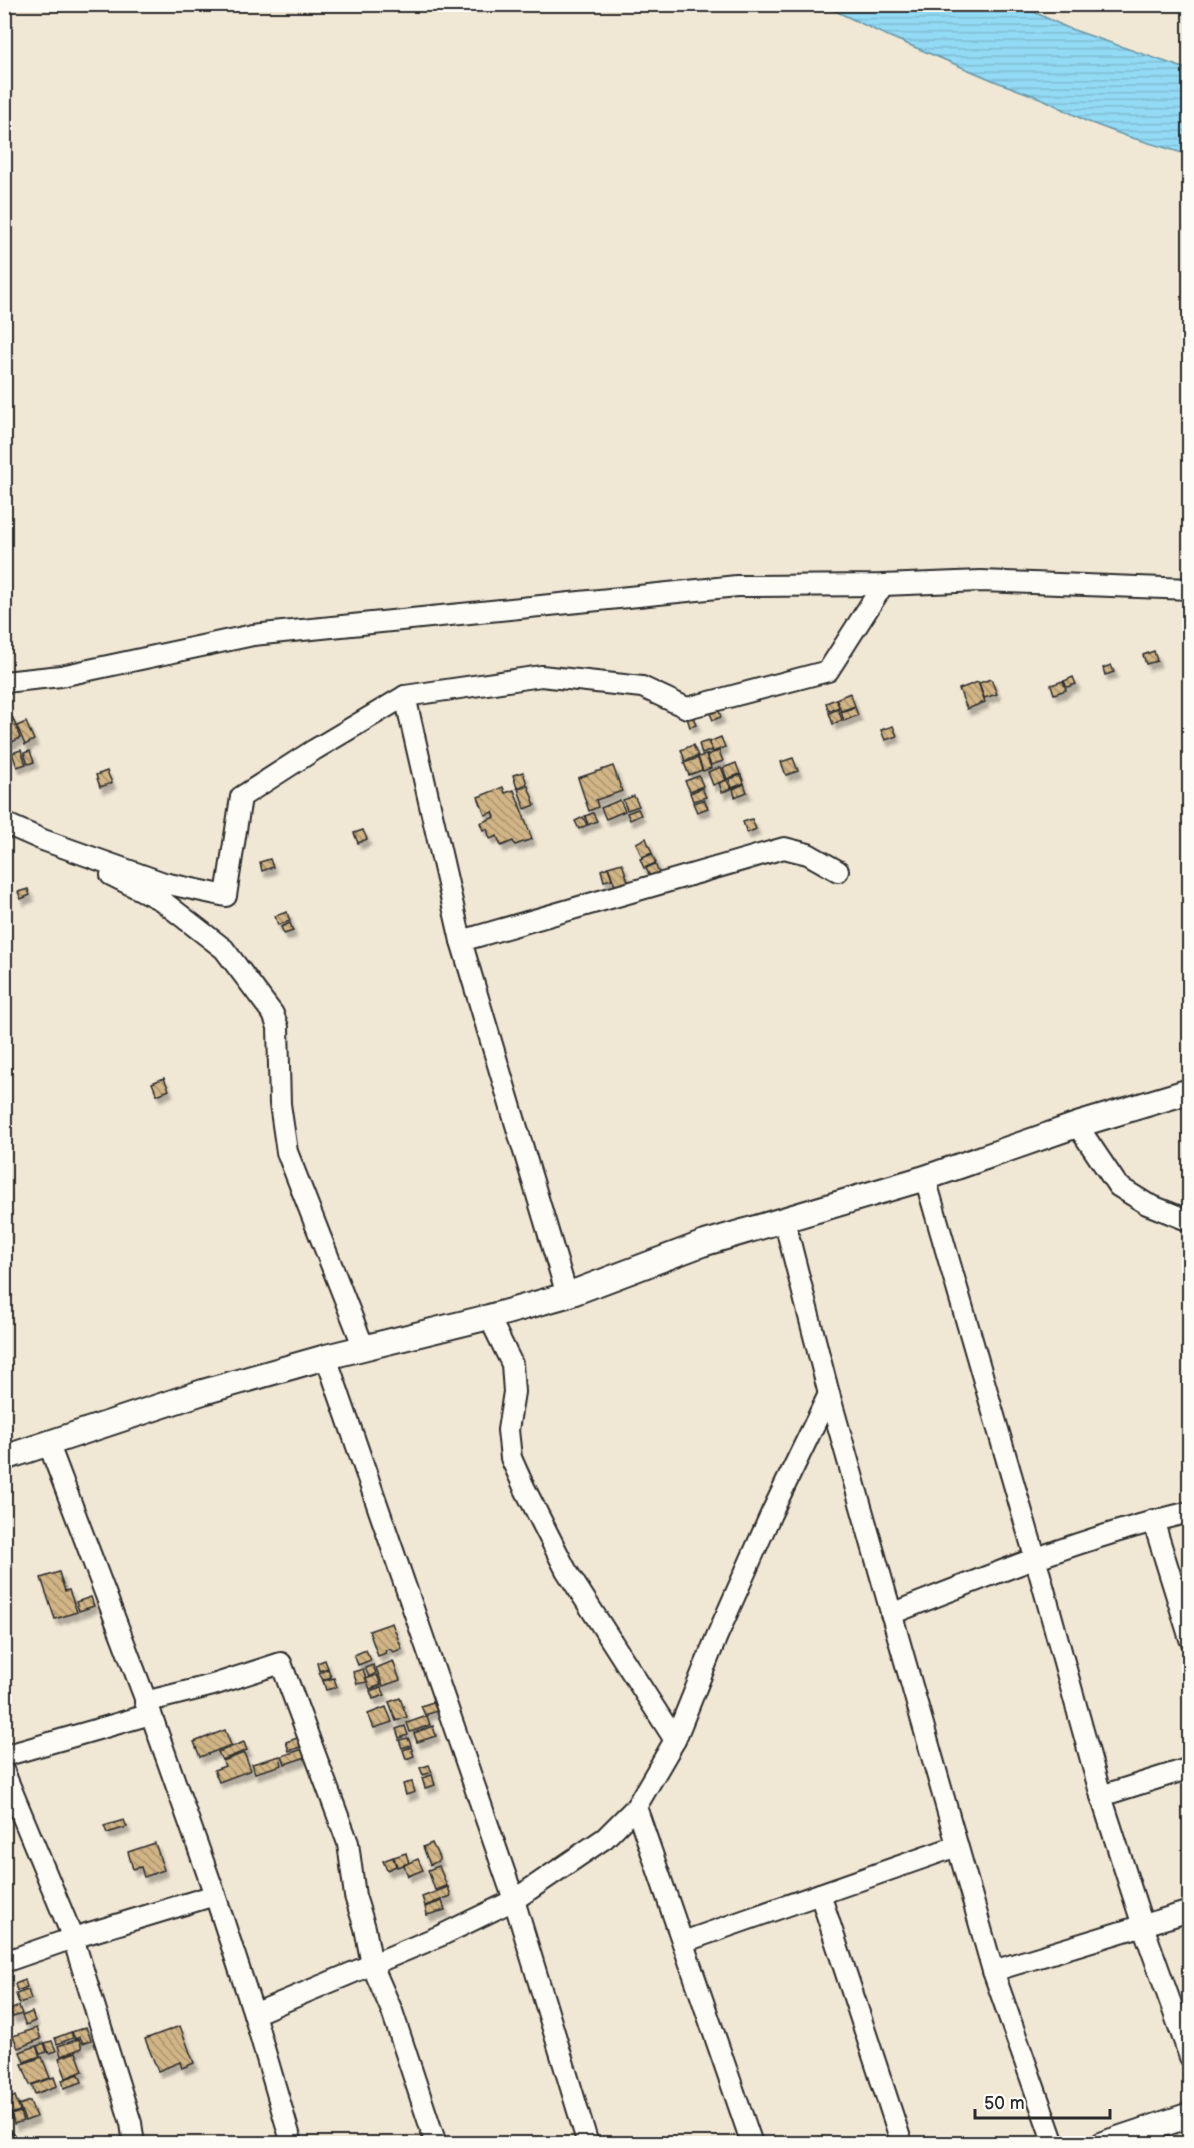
<svg xmlns="http://www.w3.org/2000/svg" width="1194" height="2148" font-family="'Balsamiq Sans',sans-serif">
<defs>
<pattern id="water-rules" width="6" height="5" patternUnits="userSpaceOnUse" patternTransform="scale(1.5)"><rect width="6" height="5" fill="#93daf5"/><path d="M0 2.5h6" fill="none" stroke="#7fbbd2"/></pattern>
<pattern id="building-back-hatch" width="6" height="6" patternUnits="userSpaceOnUse" patternTransform="scale(1.5)"><rect width="6" height="6" fill="#d1b586"/><path d="M-1 5l2 2M0 0l6 6M5-1l2 2" fill="none" stroke="#aa936e"/></pattern>
<filter id="shadow"><feDropShadow dx="3.5" dy="6" stdDeviation="1.5" flood-color="#0004"/></filter>
</defs>
<rect width="100%" height="100%" fill="#f0e7d5"/>
<filter id="ink" filterUnits="userSpaceOnUse"><feTurbulence type="fractalNoise" baseFrequency=".0167" numOctaves="2"/><feDisplacementMap in="SourceGraphic" scale="12" xChannelSelector="R" yChannelSelector="G"/><feConvolveMatrix kernelMatrix="1 2 1 2 8 2 1 2 1" color-interpolation-filters="sRGB"/></filter>
<g filter="url(#ink)">
<polygon fill="url(#water-rules)" stroke="#6994a4" stroke-width="1.5" points="823,5 1019,5 1068,28 1189,70 1189,155 1126,136 1086,121 1045,100 997,82 881,33"/>
<g fill="url(#building-back-hatch)" stroke="#2b2b2b" stroke-width="1.5" filter="url(#shadow)">
<polygon points="1154,651 1157,661 1146,664 1143,655"/>
<polygon points="1111,665 1114,672 1105,675 1103,668"/>
<polygon points="1073,677 1076,684 1067,687 1064,681"/>
<polygon points="991,679 997,694 984,698 979,683"/>
<polygon points="1063,681 1066,690 1054,694 1051,685"/>
<polygon points="978,682 985,702 967,709 959,689"/>
<polygon points="850,693 855,706 841,711 836,699"/>
<polygon points="836,699 839,707 829,711 826,703"/>
<polygon points="855,707 858,715 844,721 841,712"/>
<polygon points="718,708 721,717 713,720 709,711"/>
<polygon points="838,709 842,720 833,724 829,713"/>
<polygon points="693,716 696,725 690,727 687,718"/>
<polygon points="13,718 20,738 10,743 4,730 4,721"/>
<polygon points="26,722 34,740 25,745 17,726"/>
<polygon points="893,726 897,736 885,740 881,730"/>
<polygon points="721,737 725,747 713,752 709,742"/>
<polygon points="708,741 712,750 702,754 699,744"/>
<polygon points="693,745 698,756 685,761 681,750"/>
<polygon points="21,750 26,764 17,767 12,753"/>
<polygon points="30,751 34,762 28,764 24,753"/>
<polygon points="719,751 723,761 711,765 707,755"/>
<polygon points="706,755 711,768 703,771 698,757"/>
<polygon points="698,758 702,770 689,775 684,763"/>
<polygon points="793,758 798,771 786,775 781,762"/>
<polygon points="736,763 740,774 727,779 723,768"/>
<polygon points="613,766 622,791 596,800 598,807 589,811 578,778"/>
<polygon points="721,767 726,780 713,785 708,772"/>
<polygon points="107,771 112,783 100,787 96,775"/>
<polygon points="523,772 527,784 517,788 513,775"/>
<polygon points="741,775 744,783 732,788 729,779"/>
<polygon points="699,776 703,786 690,791 685,781"/>
<polygon points="727,780 731,789 722,792 719,783"/>
<polygon points="744,784 747,792 735,797 733,789"/>
<polygon points="528,786 535,805 525,809 518,789"/>
<polygon points="503,787 505,793 514,790 532,839 515,845 513,841 501,846 497,836 490,839 487,829 483,830 480,823 495,817 493,812 485,815 478,797"/>
<polygon points="702,788 706,797 693,801 690,793"/>
<polygon points="634,796 639,806 627,810 623,800"/>
<polygon points="620,800 625,811 606,819 601,808"/>
<polygon points="704,800 708,808 697,812 693,803"/>
<polygon points="638,809 641,815 630,820 627,813"/>
<polygon points="593,813 597,821 588,825 585,816"/>
<polygon points="583,817 587,825 579,829 575,821"/>
<polygon points="752,819 756,829 747,833 743,822"/>
<polygon points="363,830 367,839 358,843 354,833"/>
<polygon points="646,838 652,853 642,857 636,843"/>
<polygon points="652,854 656,863 644,868 640,859"/>
<polygon points="270,859 273,867 262,871 260,862"/>
<polygon points="622,863 629,884 616,888 608,867"/>
<polygon points="655,864 659,873 650,877 646,868"/>
<polygon points="608,867 612,879 604,881 601,870"/>
<polygon points="28,889 30,895 21,899 18,892"/>
<polygon points="287,912 290,921 278,925 275,916"/>
<polygon points="290,923 293,931 284,934 281,927"/>
<polygon points="164,1078 169,1090 157,1095 152,1083"/>
<polygon points="59,1572 65,1591 69,1590 77,1612 55,1619 41,1578"/>
<polygon points="91,1597 94,1606 79,1611 76,1602"/>
<polygon points="392,1623 402,1649 393,1652 390,1649 385,1650 386,1653 378,1656 369,1631"/>
<polygon points="366,1650 371,1660 358,1665 354,1655"/>
<polygon points="325,1660 328,1668 319,1671 317,1663"/>
<polygon points="393,1661 400,1680 383,1686 376,1668"/>
<polygon points="373,1665 376,1673 369,1677 365,1668"/>
<polygon points="328,1669 331,1677 323,1680 319,1673"/>
<polygon points="363,1669 367,1682 357,1684 353,1672"/>
<polygon points="377,1675 381,1685 370,1689 366,1679"/>
<polygon points="334,1678 337,1687 326,1690 323,1681"/>
<polygon points="381,1687 385,1695 373,1699 370,1691"/>
<polygon points="400,1698 407,1717 396,1721 389,1702"/>
<polygon points="433,1702 437,1711 425,1715 421,1706"/>
<polygon points="386,1707 392,1722 374,1728 368,1714"/>
<polygon points="427,1716 430,1725 410,1732 407,1723"/>
<polygon points="405,1726 408,1735 399,1738 396,1729"/>
<polygon points="433,1726 436,1736 417,1742 414,1733"/>
<polygon points="225,1730 231,1745 200,1757 194,1742"/>
<polygon points="300,1737 303,1746 289,1751 286,1742"/>
<polygon points="408,1738 411,1745 402,1748 399,1740"/>
<polygon points="244,1742 247,1750 222,1760 218,1752"/>
<polygon points="411,1747 414,1756 406,1759 403,1750"/>
<polygon points="303,1749 306,1757 285,1764 282,1756"/>
<polygon points="244,1753 251,1770 219,1782 214,1770 225,1766 223,1761"/>
<polygon points="280,1756 282,1765 255,1773 252,1764"/>
<polygon points="429,1765 432,1772 423,1775 420,1768"/>
<polygon points="432,1775 435,1785 425,1788 422,1778"/>
<polygon points="412,1782 415,1792 406,1795 403,1784"/>
<polygon points="124,1820 127,1827 107,1833 104,1826"/>
<polygon points="155,1843 164,1870 144,1877 141,1867 133,1869 128,1852"/>
<polygon points="432,1843 440,1860 430,1865 423,1847"/>
<polygon points="406,1853 409,1863 397,1867 394,1857"/>
<polygon points="393,1857 396,1866 387,1870 383,1861"/>
<polygon points="418,1859 423,1870 408,1876 404,1865"/>
<polygon points="439,1866 447,1886 435,1890 428,1870"/>
<polygon points="448,1887 451,1896 425,1906 422,1897"/>
<polygon points="442,1901 445,1910 427,1915 425,1907"/>
<polygon points="25,1980 27,1987 17,1991 15,1984"/>
<polygon points="28,1990 31,1999 19,2003 16,1994"/>
<polygon points="19,2006 22,2014 13,2017 10,2010"/>
<polygon points="32,2012 35,2021 26,2025 22,2016"/>
<polygon points="180,2026 194,2063 182,2068 180,2062 158,2071 145,2039"/>
<polygon points="86,2027 91,2040 83,2043 80,2037 75,2039 72,2032"/>
<polygon points="37,2028 41,2039 18,2048 13,2036"/>
<polygon points="71,2032 73,2038 57,2044 55,2038"/>
<polygon points="79,2039 82,2048 61,2056 58,2046"/>
<polygon points="52,2041 56,2051 49,2053 45,2043"/>
<polygon points="44,2043 47,2052 40,2054 37,2046"/>
<polygon points="36,2046 40,2056 24,2062 20,2052"/>
<polygon points="76,2052 83,2071 66,2078 59,2058"/>
<polygon points="42,2057 50,2078 30,2085 22,2064"/>
<polygon points="79,2074 82,2082 64,2088 62,2080"/>
<polygon points="54,2077 57,2086 35,2094 32,2085"/>
<polygon points="15,2096 20,2111 10,2114 5,2101"/>
<polygon points="30,2101 36,2117 25,2121 19,2105"/>
<polygon points="20,2112 23,2121 14,2124 11,2115"/>
</g>
<g fill="none" stroke-linecap="round" stroke-linejoin="round">
<g stroke="#2b2b2b" stroke-width="24">
<g id="minor">
<polyline points="4,682 61,676 253,635 737,586 883,585 981,581 1190,589"/>
<polyline points="405,696 461,941 567,1295"/>
<polyline points="4,823 43,840 164,883 226,896 241,797 314,750 405,696 541,676 642,687 687,708 828,671 883,585"/>
<polyline points="111,875 161,900 224,949 273,1014 278,1027 280,1104 287,1152 364,1348"/>
<polyline points="461,941 784,848 808,854 838,871"/>
<polyline points="1077,1125 1118,1186 1147,1204 1190,1221"/>
<polyline points="925,1178 1035,1557 1101,1796 1143,1926 1190,2057"/>
<polyline points="784,1219 829,1394 993,1971 1054,2144"/>
<polyline points="489,1317 512,1364 514,1392 508,1430 511,1458 524,1487 566,1570 675,1740"/>
<polyline points="326,1357 514,1900 588,2144"/>
<polyline points="49,1445 151,1714 215,1895 254,2014 292,2144"/>
<polyline points="1153,1520 1190,1639"/>
<path d="M 891,1614 C 989,1575 1087,1536 1190,1512"/>
<polyline points="145,1702 213,1685 281,1663 348,1843 355,1896 365,1928 372,1965 392,2011 436,2144"/>
<polyline points="4,1756 151,1714"/>
<polyline points="4,1772 73,1938 131,2123 134,2144"/>
<polyline points="1101,1796 1190,1768"/>
<polyline points="636,1807 752,2144"/>
<polyline points="820,1894 902,2144"/>
<polyline points="683,1942 957,1846"/>
<polyline points="4,1962 73,1938 215,1895"/>
<polyline points="993,1971 1190,1911"/>
<polyline points="254,2014 442,1935 514,1900 605,1838 636,1807 675,1740 717,1636 771,1514 829,1394"/>
<polyline points="4,2141 5,2144"/>
</g>
</g>
<g stroke="#2b2b2b" stroke-width="28">
<g id="tertiary">
<polyline points="4,1458 203,1392 326,1357 489,1317 567,1295 702,1244 925,1178 1077,1125 1190,1091"/>
<polyline points="1103,2144 1190,2115"/>
</g>
</g>
<use href="#minor" stroke="#fdfcf7" stroke-width="20"/>
<use href="#tertiary" stroke="#fdfcf7" stroke-width="24"/>
</g>
</g>
<rect width="1194" height="2148" fill="none" stroke="#fdfcf7" stroke-width="24"/>
<rect x="12" y="12" width="1170" height="2124" fill="none" stroke="#2b2b2b" stroke-width="2" filter="url(#ink)"/>
<path d="M975 2109v9h135v-9" fill="none" stroke="#2b2b2b" stroke-width="3"/>
<text x="984" y="2109" font-size="18" fill="#2b2b2b" stroke="#fdfcf7" stroke-width="4.5" paint-order="stroke">50 m</text>
</svg>
